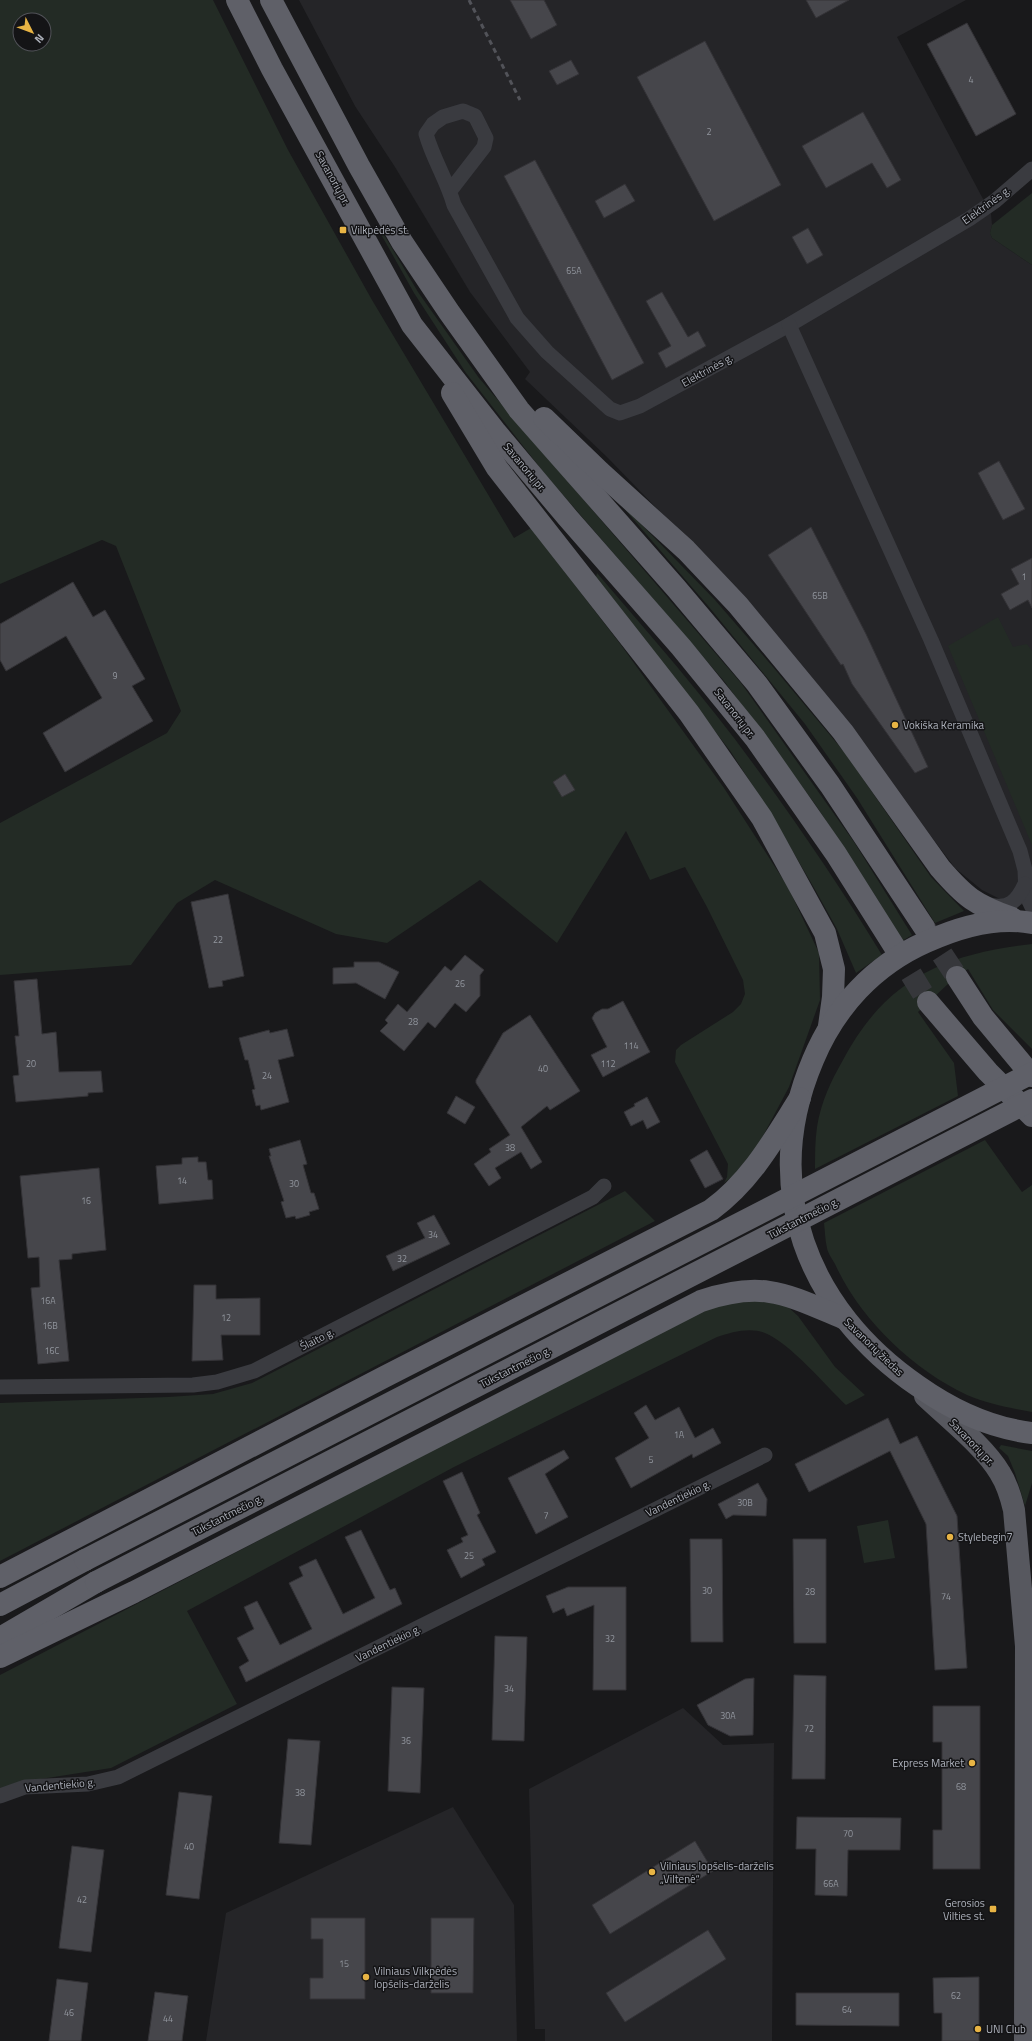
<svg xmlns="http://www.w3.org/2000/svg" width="1032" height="2041" font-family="'Titillium Web',sans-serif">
<rect width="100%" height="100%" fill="#19191b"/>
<g fill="#252528">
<polygon points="299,0 966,0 897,37 991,214 992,225 990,233 992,238 1032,265 1032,907 1002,900 982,890 955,868 881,770 705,558 607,457 525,379 530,372 470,292 395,167 355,106"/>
<polygon points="683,1708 723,1745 774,1743 772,2041 545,2041 545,2029 535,2029 529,1789"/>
<polygon points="453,1807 514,1905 517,2041 206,2041 226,1913"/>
</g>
<g fill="#232b25" fill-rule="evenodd">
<path d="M 0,0 L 213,0 L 288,150 L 372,300 L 514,538 L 531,528 L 621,645 L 724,788 L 788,887 L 819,953 L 820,1000 L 789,1087 L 757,1147 L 733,1176 L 724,1183 L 727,1177 L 728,1164 L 675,1062 L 676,1050 L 681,1045 L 733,1012 L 741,1004 L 745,994 L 743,980 L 707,907 L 685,867 L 650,880 L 626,831 L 557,943 L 480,880 L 387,943 L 336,934 L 215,880 L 177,903 L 131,965 L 0,975 L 0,823 L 167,733 L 181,711 L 116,546 L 102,540 L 0,584 ZM 20,20 L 44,20 L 44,44 L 20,44 Z"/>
<polygon points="1032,193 1032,265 992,238 990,233 992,225"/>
<polygon points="380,228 418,292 479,378 741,683 854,842 912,935 902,941 876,897 815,804 724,681 545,474 466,373 414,293 378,229"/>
<polygon points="609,491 715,600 773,667 845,753 931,877 964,911 935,923 857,798 805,724 709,607"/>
<path d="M 597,573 C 652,637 708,701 757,769 C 801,829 843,891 882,955 L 856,973 L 837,929 L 813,886 L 769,811 L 731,752 L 596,577 Z"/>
<polygon points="998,617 1013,647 1027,644 1032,651 1032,845 948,646"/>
<path d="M 1032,944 L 1032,1049 L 993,1010 L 968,969 L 948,984 L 918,1012 L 954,1063 L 958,1096 L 815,1169 C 815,1155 815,1141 817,1127 C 821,1102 831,1081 843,1060 C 886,979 944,954 1032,944 Z"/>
<path d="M 985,1140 L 1022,1192 L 1032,1185 L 1032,1412 C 1010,1408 988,1404 967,1395 C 912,1369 860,1319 835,1264 C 832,1259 828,1253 827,1248 C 825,1240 825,1231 824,1223 Z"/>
<polygon points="625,1191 655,1221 0,1561 0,1403 168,1397 213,1394 252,1383"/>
<path d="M 768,1299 L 788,1307 L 798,1316 L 835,1367 L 865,1395 L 846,1405 C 826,1386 790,1343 765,1333 C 750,1327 732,1332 717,1337 L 454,1467 L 187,1611 L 237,1704 L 111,1768 L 41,1779 L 0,1793 L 0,1675 L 702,1310 L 722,1303 Z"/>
<polygon points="1001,1445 1032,1451 1032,1483 1025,1506 1015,1473 1008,1456 999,1448"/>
<polygon points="888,1520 895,1558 864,1563 857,1526"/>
</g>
<g fill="#46464b" stroke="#343337">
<polygon points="510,0 544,0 557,25 531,39"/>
<polygon points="806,0 849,0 816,18"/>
<polygon points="967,23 1016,114 976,136 927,44"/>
<polygon points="705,41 781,185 714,221 637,77"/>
<polygon points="571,60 579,74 557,85 549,71"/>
<polygon points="863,112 901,180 887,188 872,163 826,188 802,146"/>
<polygon points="535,160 644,363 612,380 504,176"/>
<polygon points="625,184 635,201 604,218 595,201"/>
<polygon points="808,228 823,255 807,264 792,237"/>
<polygon points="662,292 688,337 698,331 706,346 666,368 658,353 671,346 646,301"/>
<polygon points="999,461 1025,509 1003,520 978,473"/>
<polygon points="811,527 866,634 928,767 915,773 852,684 843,664 841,665 768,555"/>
<polygon points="1032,558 1032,608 1028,600 1010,610 1001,594 1019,584 1011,569"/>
<polygon points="73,582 93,617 105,610 145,679 132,686 153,721 65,772 43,733 102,698 66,636 6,671 0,660 0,624"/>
<polygon points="565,774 575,790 562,797 553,782"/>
<polygon points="228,894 244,976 222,981 223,986 209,988 191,902"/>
<polygon points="465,955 484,970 480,975 480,996 466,1012 455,1003 435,1028 428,1022 404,1051 380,1031 388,1023 385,1020 398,1004 407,1012 445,966 451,971"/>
<polygon points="354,962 379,962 399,972 385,999 356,983 333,984 333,968 354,967"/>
<polygon points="37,979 42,1034 56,1032 59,1072 101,1071 103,1092 88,1093 88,1096 16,1102 13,1076 19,1075 15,1036 19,1036 14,981"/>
<polygon points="623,1001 650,1052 603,1077 591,1055 607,1047 592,1018 595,1013 602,1009 608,1009"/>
<polygon points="530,1015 580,1091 550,1110 547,1106 521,1127 542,1162 531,1169 521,1152 495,1168 501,1178 489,1186 474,1164 491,1152 489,1149 510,1135 476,1083 476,1080 503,1033"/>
<polygon points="287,1029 294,1056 278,1060 289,1102 261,1110 260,1105 256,1106 252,1090 255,1089 248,1060 245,1060 239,1038 269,1030 270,1033"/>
<polygon points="456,1096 475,1107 465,1124 447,1113"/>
<polygon points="647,1097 660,1122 647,1129 643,1120 631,1126 624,1112 635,1106 634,1104"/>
<polygon points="300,1140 307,1164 303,1165 311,1193 314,1193 319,1209 309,1212 310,1215 296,1219 295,1216 286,1218 281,1202 284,1201 269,1156 271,1156 269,1149"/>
<polygon points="707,1150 723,1179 705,1188 690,1160"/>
<polygon points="198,1157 198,1162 206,1162 208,1180 212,1180 213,1199 159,1204 156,1166 182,1164 182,1158"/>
<polygon points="99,1168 106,1250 72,1254 72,1259 59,1260 69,1361 38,1364 31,1288 40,1287 39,1257 28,1258 20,1176"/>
<polygon points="434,1215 450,1244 393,1271 386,1256 425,1238 417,1223"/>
<polygon points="194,1285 216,1285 216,1299 260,1298 260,1335 221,1335 223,1360 192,1361"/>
<polygon points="646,1405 655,1420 679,1407 695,1438 713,1428 721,1443 693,1458 692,1454 631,1488 615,1458 649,1438 634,1413"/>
<polygon points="888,1418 900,1444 917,1436 957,1516 967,1668 935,1670 926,1524 890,1451 809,1492 795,1464"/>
<polygon points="564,1450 569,1458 545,1474 568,1517 536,1534 508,1478"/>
<polygon points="462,1472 480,1513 477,1515 496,1552 482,1559 485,1565 461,1578 447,1550 463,1542 461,1538 468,1535 443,1481"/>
<polygon points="758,1483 767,1499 766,1516 733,1515 726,1519 718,1504"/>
<polygon points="361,1530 390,1590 395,1588 402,1604 246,1682 239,1667 249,1661 237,1638 254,1629 244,1607 257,1601 280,1645 312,1629 289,1583 303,1576 299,1567 316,1559 343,1614 375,1598 345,1537"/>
<polygon points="690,1539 722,1539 723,1642 691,1642"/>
<polygon points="793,1539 826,1539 826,1643 794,1643"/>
<polygon points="568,1587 626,1587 626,1690 593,1690 594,1605 567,1616 564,1608 553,1613 546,1596"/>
<polygon points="495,1636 527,1637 524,1741 492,1740"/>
<polygon points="794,1675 826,1676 825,1779 792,1779"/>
<polygon points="754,1678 753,1735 730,1736 708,1725 697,1705 745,1679"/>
<polygon points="392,1687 424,1688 420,1793 388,1791"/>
<polygon points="933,1706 980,1706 980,1869 933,1869 933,1830 942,1830 942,1742 933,1742"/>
<polygon points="288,1739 320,1741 311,1845 279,1843"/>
<polygon points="179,1792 212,1796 199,1899 166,1895"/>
<polygon points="797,1817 901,1818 900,1850 848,1850 847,1896 815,1895 816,1849 796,1849"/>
<polygon points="695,1841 713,1871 610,1934 592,1905"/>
<polygon points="72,1846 104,1850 91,1952 59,1948"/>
<polygon points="311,1918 365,1918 365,1999 310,1999 310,1978 323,1978 323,1939 311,1939"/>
<polygon points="431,1918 474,1918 473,1993 431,1993"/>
<polygon points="708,1930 726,1959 625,2022 606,1993"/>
<polygon points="979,1977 979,2041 942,2041 942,2013 934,2013 933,1978"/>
<polygon points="57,1979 88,1983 81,2041 49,2041"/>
<polygon points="155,1992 188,1996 182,2041 148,2041"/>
<polygon points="796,1993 899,1993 899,2026 796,2025"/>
</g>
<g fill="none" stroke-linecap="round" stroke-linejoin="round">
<g stroke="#36373b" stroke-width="22" stroke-dasharray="22 11" stroke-linecap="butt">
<polyline points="924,927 957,977"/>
<polyline points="894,946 928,1002"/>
</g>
<g stroke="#3a3b40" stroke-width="15">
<path d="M 450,191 L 484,147 L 486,138 L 475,116 L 463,111 L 443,117 L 433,124 L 426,134 C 433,159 447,180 454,205 L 517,318 L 547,352 L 610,409 L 620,413 L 640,406 L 789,325 L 969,219 L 995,201 L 1032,169"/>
<polyline points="789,325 931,640 1020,851 1025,870 1026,894 1032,907"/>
<path d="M 990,905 C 1009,910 1017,901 1025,884"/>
<polyline points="0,1387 193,1385 217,1382 254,1371 593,1197 604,1186"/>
<polyline points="0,1796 25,1787 88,1784 118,1777 765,1455"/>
</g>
<path stroke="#57585f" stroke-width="22" d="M 925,1396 C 947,1417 985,1447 1000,1473 C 1007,1484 1011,1497 1014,1510 L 1026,1646 L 1025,2041"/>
<g stroke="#5f6068" stroke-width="22">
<polyline points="237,0 272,69 412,325 495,431 568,518 681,647 755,738 836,854 894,946"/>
<polyline points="271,0 359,166 402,242 449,312 519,410 676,588 757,684 830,785 924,927"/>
<polyline points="452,393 497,468 689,713 762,818 825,933 834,969 833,997 829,1026"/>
<path d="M 544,418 L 600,472 L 686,550 L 738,605 L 843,732 L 940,868 C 965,897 975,905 1012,918"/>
<path d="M 1032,923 C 996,916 959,927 926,942 C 874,965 835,1007 813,1060 C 759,1187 807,1310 918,1386 C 952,1410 990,1428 1032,1433"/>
<polyline points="957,977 983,1017 1032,1076"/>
<polyline points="928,1002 988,1072 1032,1116"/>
<path d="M 0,1577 L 386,1376 L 711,1210 C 751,1181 774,1139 800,1098"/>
<polyline points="0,1605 85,1560"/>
<polyline points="0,1638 96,1582"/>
<path d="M 0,1657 L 134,1592 L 701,1301 C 763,1280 786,1294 843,1318"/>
</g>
<polyline stroke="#525359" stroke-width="3" stroke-dasharray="5 4" stroke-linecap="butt" points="469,0 520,100"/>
<g stroke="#5f6068" stroke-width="22">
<polyline points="85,1560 1032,1073"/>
<polyline points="96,1582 1032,1100"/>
</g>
</g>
<g fill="#e8b444" stroke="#141416" stroke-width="1.5">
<rect x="339" y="226" width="8" height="8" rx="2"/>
<circle cx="895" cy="725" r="4"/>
<circle cx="950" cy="1537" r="4"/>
<circle cx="972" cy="1763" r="4"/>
<circle cx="652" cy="1872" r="4"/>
<rect x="989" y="1905" width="8" height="8" rx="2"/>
<circle cx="366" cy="1977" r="4"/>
<circle cx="978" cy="2029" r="4"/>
</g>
<g text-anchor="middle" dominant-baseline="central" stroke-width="3" stroke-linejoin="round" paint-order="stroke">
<g font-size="9" fill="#92969e">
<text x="971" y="79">4</text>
<text x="709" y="131">2</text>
<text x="574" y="270">65A</text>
<text x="1024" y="576">1</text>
<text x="820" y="595">65B</text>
<text x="115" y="675">9</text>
<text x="218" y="939">22</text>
<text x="460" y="983">26</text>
<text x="413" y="1021">28</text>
<text x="631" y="1045">114</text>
<text x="31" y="1063">20</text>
<text x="608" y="1063">112</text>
<text x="543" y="1068">40</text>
<text x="267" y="1075">24</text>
<text x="510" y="1147">38</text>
<text x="182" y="1180">14</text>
<text x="294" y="1183">30</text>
<text x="86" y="1200">16</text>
<text x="433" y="1234">34</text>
<text x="402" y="1258">32</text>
<text x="48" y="1300">16A</text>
<text x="226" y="1317">12</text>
<text x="50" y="1325">16B</text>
<text x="52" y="1350">16C</text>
<text x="679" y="1434">1A</text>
<text x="651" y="1459">5</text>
<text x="745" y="1502">30B</text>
<text x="546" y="1515">7</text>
<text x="469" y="1555">25</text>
<text x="707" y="1590">30</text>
<text x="810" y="1591">28</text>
<text x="946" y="1596">74</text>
<text x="610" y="1638">32</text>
<text x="509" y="1688">34</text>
<text x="728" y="1715">30A</text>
<text x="809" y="1728">72</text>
<text x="406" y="1740">36</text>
<text x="961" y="1786">68</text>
<text x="300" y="1792">38</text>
<text x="848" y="1833">70</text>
<text x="189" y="1846">40</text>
<text x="831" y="1883">66A</text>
<text x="82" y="1899">42</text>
<text x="344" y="1963">15</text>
<text x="956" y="1995">62</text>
<text x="847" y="2009">64</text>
<text x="69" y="2012">46</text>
<text x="168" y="2018">44</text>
</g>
<g font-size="11" fill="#acb0ba" stroke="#141416">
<text transform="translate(333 178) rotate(61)">Savanorių pr.</text>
<text transform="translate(986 205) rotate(-36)">Elektrinės g.</text>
<text transform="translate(707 370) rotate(-29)">Elektrinės g.</text>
<text transform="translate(525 467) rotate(50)">Savanorių pr.</text>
<text transform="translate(735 713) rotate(52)">Savanorių pr.</text>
<text transform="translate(803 1218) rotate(-27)">Tūkstantmečio g.</text>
<text transform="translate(317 1339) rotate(-27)">Šlaito g.</text>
<text transform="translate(874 1347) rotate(44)">Savanorių žiedas</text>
<text transform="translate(515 1367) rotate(-27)">Tūkstantmečio g.</text>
<text transform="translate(972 1442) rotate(46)">Savanorių pr.</text>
<text transform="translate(678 1498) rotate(-26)">Vandentiekio g.</text>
<text transform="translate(227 1515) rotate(-27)">Tūkstantmečio g.</text>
<text transform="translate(388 1643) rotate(-26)">Vandentiekio g.</text>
<text transform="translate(60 1785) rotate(-5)">Vandentiekio g.</text>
</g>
<g font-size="11" fill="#acb0ba" stroke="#141416" text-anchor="start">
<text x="351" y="230">Vilkpėdės st.</text>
<text x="903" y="725">Vokiška Keramika</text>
<text x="958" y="1537">Stylebegin7</text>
<text x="964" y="1763" text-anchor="end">Express Market</text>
<text x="660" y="1866">Vilniaus lopšelis-darželis<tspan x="660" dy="13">„Viltenė“</tspan></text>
<text x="985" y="1903" text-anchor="end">Gerosios<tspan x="985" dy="13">Vilties st.</tspan></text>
<text x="374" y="1971">Vilniaus Vilkpėdės<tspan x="374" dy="13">lopšelis-darželis</tspan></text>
<text x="986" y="2029">UNI Club</text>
</g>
</g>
<g transform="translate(32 32) rotate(132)"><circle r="19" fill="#141416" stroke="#515258"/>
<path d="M0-3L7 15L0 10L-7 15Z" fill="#e8b444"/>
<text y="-6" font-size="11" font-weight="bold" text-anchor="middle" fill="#acb0ba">N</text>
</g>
</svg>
